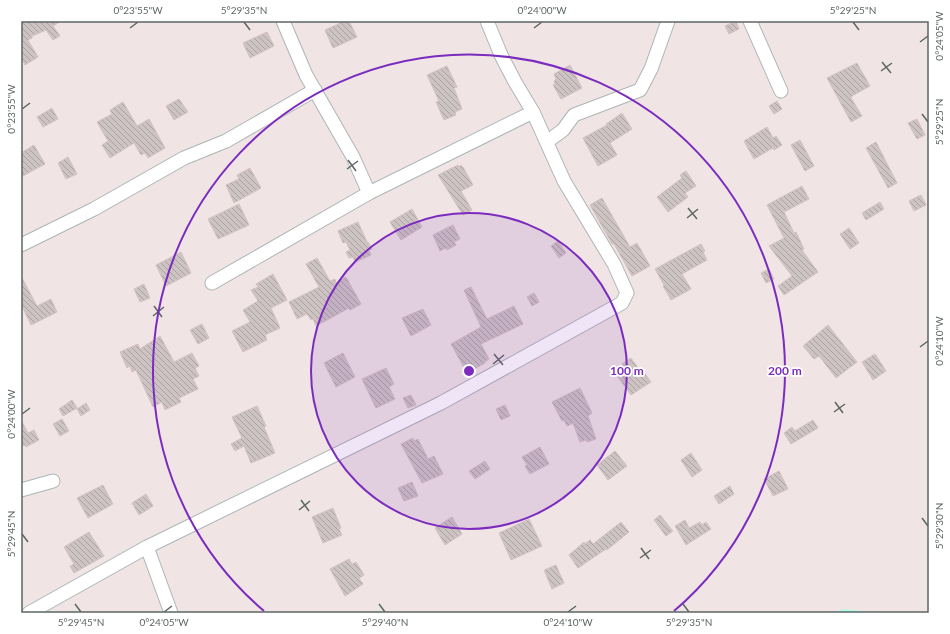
<svg xmlns="http://www.w3.org/2000/svg" width="950" height="634" font-family="Lato,sans-serif">
<defs>
<pattern id="building-back-hatch" width="6" height="6" patternUnits="userSpaceOnUse"><rect width="6" height="6" fill="#cdc3c3"/><path d="M-1 5l2 2M0 0l6 6M5-1l2 2" fill="none" stroke="#aaa2a2"/></pattern>
</defs>
<rect width="100%" height="100%" fill="#f0e5e4"/>
<g fill="none" stroke-linecap="round" stroke-linejoin="round">
<polyline stroke="#a5ffe7" stroke-width="3" points="836,613 844,611 868,613"/>
</g>
<g fill="url(#building-back-hatch)" stroke="#d5c2c2">
<polygon points="21,21 61,21 53,26 60,36 53,40 46,30 32,36 32,38 28,40 38,57 25,65 21,57"/>
<polygon points="345,21 349,21 357,37 333,48 325,30"/>
<polygon points="736,21 739,29 729,34 725,26"/>
<polygon points="267,32 274,46 250,58 243,43"/>
<polygon points="857,63 870,86 852,96 851,98 862,116 851,122 827,78"/>
<polygon points="570,65 582,88 561,99 553,85 555,84 554,81 556,79 554,74"/>
<polygon points="447,66 457,87 454,88 462,109 455,112 456,115 444,120 436,102 439,101 427,75"/>
<polygon points="179,99 188,112 174,120 166,106"/>
<polygon points="777,101 782,109 774,114 769,106"/>
<polygon points="123,102 137,126 149,119 165,148 148,158 145,153 141,155 134,143 110,158 102,145 108,141 97,122 112,114 110,110"/>
<polygon points="52,108 58,119 43,127 37,117"/>
<polygon points="622,113 632,129 610,143 617,155 598,166 583,138 607,125 606,124"/>
<polygon points="917,119 925,135 917,139 908,123"/>
<polygon points="767,127 773,138 776,136 782,145 774,150 773,148 754,159 744,141"/>
<polygon points="800,140 814,166 805,171 791,145"/>
<polygon points="876,142 897,183 888,188 866,148"/>
<polygon points="34,145 45,164 21,177 21,153"/>
<polygon points="68,157 77,174 66,179 58,163"/>
<polygon points="458,165 459,167 461,165 462,167 463,167 473,185 461,191 472,210 463,215 438,175"/>
<polygon points="250,168 261,188 234,203 226,185 239,179 237,175"/>
<polygon points="686,171 696,186 685,193 688,197 668,212 657,197 682,178 680,175"/>
<polygon points="802,186 809,199 784,212 794,233 796,232 804,249 802,250 818,272 784,295 778,286 792,276 769,246 784,238 767,205"/>
<polygon points="921,195 926,205 914,211 909,201"/>
<polygon points="602,198 630,247 637,243 650,266 632,276 614,244 612,244 590,205"/>
<polygon points="880,202 884,209 866,220 862,213"/>
<polygon points="239,204 249,225 218,239 208,219"/>
<polygon points="412,209 422,227 401,240 390,222"/>
<polygon points="358,222 367,242 368,242 372,249 369,250 371,255 355,262 353,257 349,258 346,252 350,250 346,242 343,243 338,231"/>
<polygon points="453,225 460,239 454,242 456,245 447,250 446,248 440,251 433,235"/>
<polygon points="849,228 859,243 850,249 840,234"/>
<polygon points="558,241 566,253 559,258 551,246"/>
<polygon points="701,244 705,251 703,252 707,260 682,274 691,289 671,300 663,286 664,285 655,269"/>
<polygon points="181,252 191,273 166,286 156,265"/>
<polygon points="317,258 330,281 335,279 336,283 346,277 361,304 350,310 349,308 316,326 313,319 311,320 307,314 297,319 289,302 319,287 306,264"/>
<polygon points="769,269 774,279 766,283 761,273"/>
<polygon points="273,274 287,300 271,308 280,328 265,335 267,340 243,352 232,331 250,322 243,310 258,301 251,290 258,287 256,284"/>
<polygon points="21,276 37,306 51,299 57,312 31,325 21,304"/>
<polygon points="144,284 150,298 140,302 134,289"/>
<polygon points="471,287 487,319 514,306 523,324 481,344 489,359 485,362 485,363 467,373 451,344 481,327 464,290"/>
<polygon points="534,293 539,302 532,306 527,297"/>
<polygon points="423,309 431,325 411,336 402,318"/>
<polygon points="202,324 209,338 198,344 190,330"/>
<polygon points="828,325 857,362 836,378 819,356 814,359 803,346"/>
<polygon points="160,336 174,362 192,353 199,366 195,368 199,376 193,379 198,389 179,398 181,402 165,410 162,402 153,407 136,370 132,372 130,366 127,368 120,352 138,344 140,349"/>
<polygon points="343,353 355,377 336,387 324,363"/>
<polygon points="875,354 886,371 873,380 862,362"/>
<polygon points="631,358 641,372 643,371 651,382 631,395 615,373 624,367 622,364"/>
<polygon points="386,368 394,384 389,387 395,399 376,408 362,379"/>
<polygon points="580,388 592,413 588,416 596,439 587,442 586,440 580,442 573,423 567,426 564,420 562,421 552,402"/>
<polygon points="411,395 416,405 408,408 403,398"/>
<polygon points="72,400 77,408 63,416 59,409"/>
<polygon points="86,403 90,410 81,416 77,409"/>
<polygon points="505,405 510,416 501,420 496,409"/>
<polygon points="257,406 266,426 264,427 275,453 251,463 244,446 235,451 231,444 242,438 232,417"/>
<polygon points="62,419 69,431 60,436 53,424"/>
<polygon points="21,420 28,433 34,430 39,440 26,447 25,445 21,447"/>
<polygon points="813,420 818,428 791,444 784,433 792,427 795,431"/>
<polygon points="413,438 414,441 418,439 428,459 434,456 443,474 422,483 401,444"/>
<polygon points="540,447 549,464 530,474 525,466 527,465 522,457"/>
<polygon points="615,451 627,466 608,480 597,465"/>
<polygon points="691,453 702,470 692,477 681,460"/>
<polygon points="485,461 490,469 475,479 469,471"/>
<polygon points="779,471 788,489 773,496 764,479"/>
<polygon points="412,482 418,496 404,501 398,488"/>
<polygon points="103,485 113,504 88,518 77,498"/>
<polygon points="730,486 734,494 719,504 714,496"/>
<polygon points="146,494 153,506 139,515 132,503"/>
<polygon points="333,508 341,528 339,529 342,535 323,543 312,517"/>
<polygon points="660,515 673,531 666,536 654,520"/>
<polygon points="452,517 462,534 445,545 435,528"/>
<polygon points="529,519 542,546 511,560 499,533"/>
<polygon points="685,520 689,528 700,522 702,525 706,522 711,529 686,545 675,526"/>
<polygon points="621,522 629,532 607,550 606,549 578,568 569,555 584,542 585,544 590,540 593,544"/>
<polygon points="89,532 104,556 74,573 70,566 74,564 64,547"/>
<polygon points="349,559 352,564 356,562 364,575 359,578 363,584 345,596 330,569"/>
<polygon points="556,565 564,583 552,589 544,570"/>
</g>
<g fill="none" stroke-linecap="round" stroke-linejoin="round">
<g stroke="#adb5b5" stroke-width="15">
<g id="minor">
<polyline points="283,21 306,75 353,157 369,193"/>
<polyline points="750,21 781,91"/>
<polyline points="548,141 563,130 574,115 640,90 651,69 668,21"/>
<polyline points="21,245 94,209 184,158 226,141 315,90"/>
<polyline points="212,283 369,193 533,112"/>
<polyline points="21,490 53,481"/>
<polyline points="147,547 171,613"/>
<polyline points="29,613 147,547 441,403 622,303 627,293 614,264 564,181 533,112 515,82 501,55 487,21"/>
</g>
</g>
<use href="#minor" stroke="#fff" stroke-width="13"/>
</g>
<path fill="none" stroke="#5c6664" stroke-width="1.5" d="M 244,22 L 250,30M 853,22 L 859,30M 130,28 L 138,22M 534,28 L 542,22M 920,42 L 928,36M 882,62 L 891,73M 881,71 L 892,63M 22,109 L 30,103M 922,114 L 928,122M 348,160 L 356,171M 347,169 L 358,161M 688,208 L 697,219M 687,218 L 698,209M 154,306 L 162,317M 153,316 L 164,307M 920,347 L 928,341M 494,354 L 503,365M 493,364 L 504,355M 835,402 L 843,413M 834,412 L 845,404M 22,414 L 30,408M 301,500 L 309,511M 299,510 L 310,501M 922,518 L 928,526M 22,534 L 28,542M 641,548 L 649,559M 640,558 L 651,550M 75,604 L 81,612M 379,604 L 385,612M 683,604 L 689,612M 164,612 L 172,606M 568,612 L 576,606"/>
<circle cx="469" cy="371" r="158" fill="#7b2cbf" fill-opacity=".12"/>
<g fill="none" stroke="#7b2cbf" stroke-width="2">
<circle cx="469" cy="371" r="158"/>
<path d="M264 611A316 316 0 1 1 674 611"/>
</g>
<circle cx="469" cy="371" r="6" fill="#7b2cbf" stroke="#fff" stroke-width="2"/>
<g font-size="12" text-anchor="middle" font-weight="bold" fill="#7b2cbf" stroke="#fff" stroke-width="3.5" stroke-linejoin="round" paint-order="stroke">
<text x="627" y="375">100 m</text>
<text x="785" y="375">200 m</text>
</g>
<rect width="950" height="634" fill="none" stroke="#ffffff" stroke-width="44"/>
<rect x="22" y="22" width="906" height="590" fill="none" stroke="#5c6664" stroke-width="1.5"/>
<g font-size="10" text-anchor="middle" fill="#5c6664">
<text x="138" y="14">0°23'55"W</text>
<text x="244" y="14">5°29'35"N</text>
<text x="542" y="14">0°24'00"W</text>
<text x="853" y="14">5°29'25"N</text>
<text transform="translate(939 36) rotate(-90)" y="4">0°24'05"W</text>
<text transform="translate(11 109) rotate(-90)" y="4">0°23'55"W</text>
<text transform="translate(939 122) rotate(-90)" y="4">5°29'25"N</text>
<text transform="translate(939 341) rotate(-90)" y="4">0°24'10"W</text>
<text transform="translate(11 414) rotate(-90)" y="4">0°24'00"W</text>
<text transform="translate(939 526) rotate(-90)" y="4">5°29'30"N</text>
<text transform="translate(11 534) rotate(-90)" y="4">5°29'45"N</text>
<text x="81" y="626">5°29'45"N</text>
<text x="164" y="626">0°24'05"W</text>
<text x="385" y="626">5°29'40"N</text>
<text x="568" y="626">0°24'10"W</text>
<text x="689" y="626">5°29'35"N</text>
</g>
</svg>
